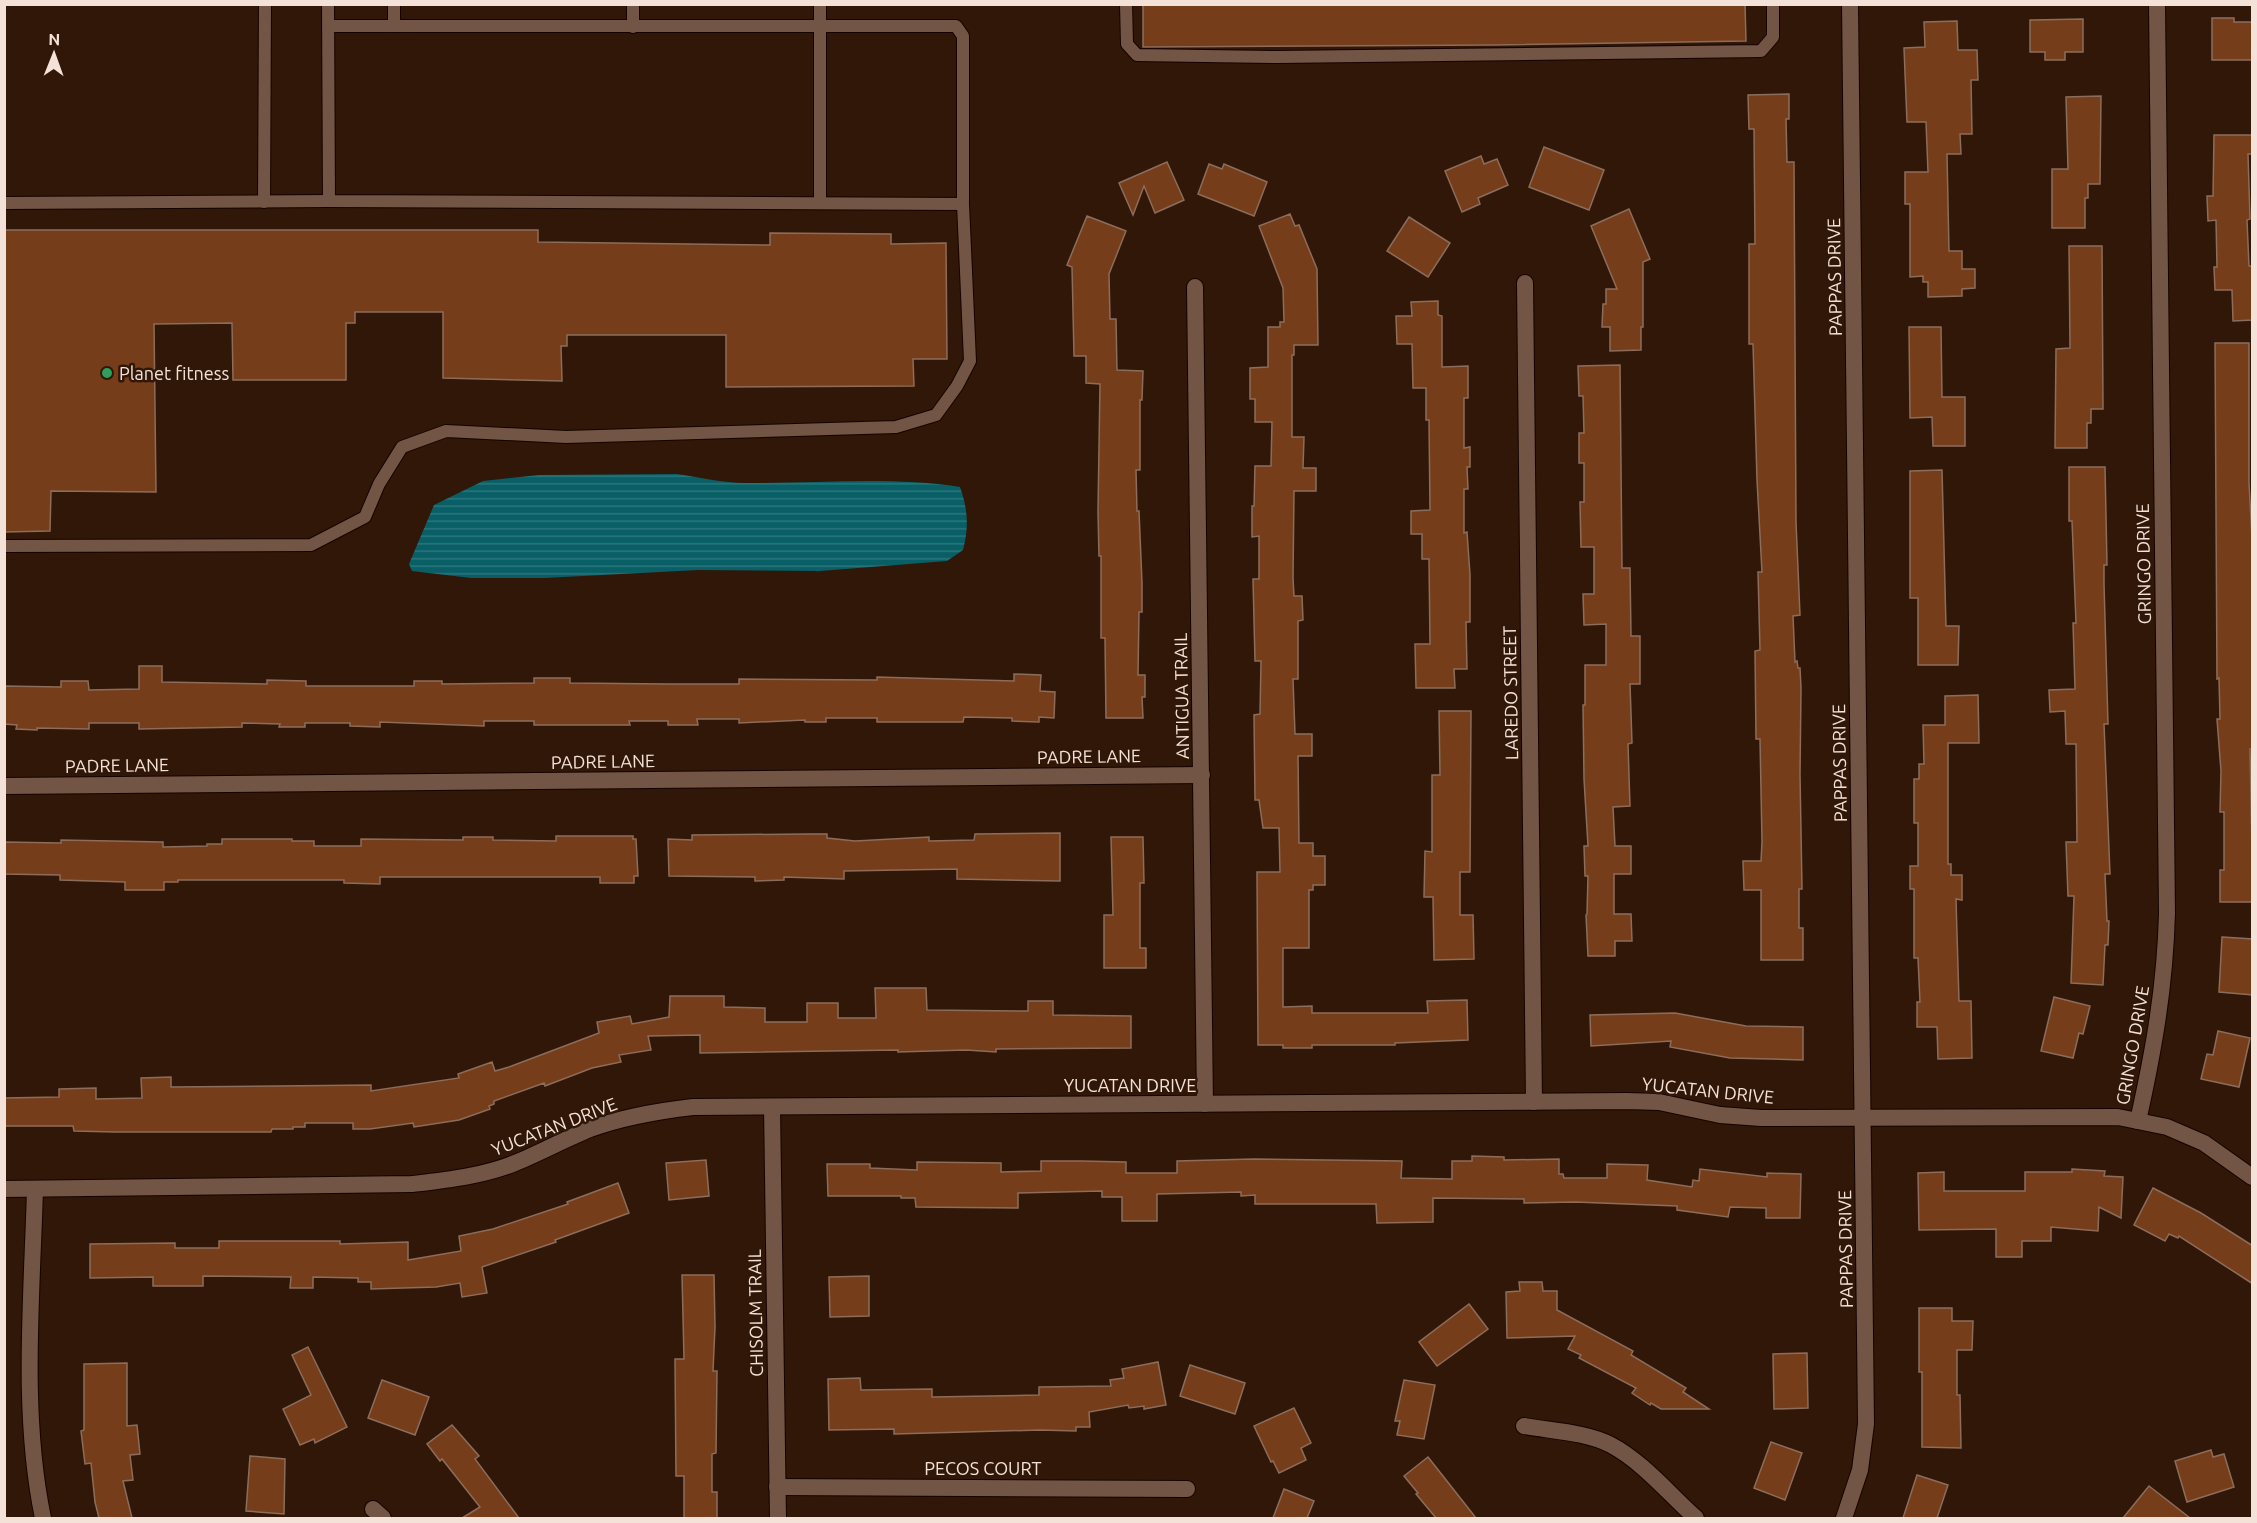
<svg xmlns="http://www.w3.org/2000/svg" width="2257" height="1523" font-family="Ubuntu,sans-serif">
<defs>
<pattern id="water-rules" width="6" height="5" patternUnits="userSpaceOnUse" patternTransform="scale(1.5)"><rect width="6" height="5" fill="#085f66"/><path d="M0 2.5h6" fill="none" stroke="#2d767b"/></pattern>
</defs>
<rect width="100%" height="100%" fill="#301708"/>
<path fill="url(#water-rules)" d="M 677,474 C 699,477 723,483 745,483 C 817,484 889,476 960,487 C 968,510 969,527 963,550 L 947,561 L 820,571 L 698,570 L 544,578 L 471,578 L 412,571 L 409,564 L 434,505 L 483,481 L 539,475 Z"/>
<g fill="#753d19" stroke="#8c6d5c" stroke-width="1.5">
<polygon points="1143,4 1745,4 1746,41 1495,45 1143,47"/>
<polygon points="2212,18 2234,18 2234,22 2253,22 2253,60 2212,60"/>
<polygon points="2083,19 2083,52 2065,52 2065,60 2045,60 2045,52 2030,52 2030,20"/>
<polygon points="1957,21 1958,50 1977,50 1978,80 1971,80 1972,134 1960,134 1961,154 1947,154 1949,251 1962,251 1962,269 1975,269 1975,288 1962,289 1962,296 1928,297 1928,282 1923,282 1923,276 1910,277 1910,204 1905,204 1905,172 1928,172 1926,122 1907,122 1904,48 1925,47 1924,22"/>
<polygon points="1789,94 1789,119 1786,119 1787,162 1794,162 1796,522 1800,615 1793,616 1795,662 1797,661 1798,668 1800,668 1801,688 1800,774 1802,889 1799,889 1799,928 1803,928 1803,960 1761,960 1761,890 1744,890 1743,861 1761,861 1762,842 1760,739 1756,739 1755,651 1760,650 1758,572 1762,572 1757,480 1753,344 1749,344 1749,244 1755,244 1754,129 1749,129 1748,95"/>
<polygon points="2101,96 2100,184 2088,184 2088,198 2085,198 2085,228 2052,228 2052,169 2068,169 2066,97"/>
<polygon points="2214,135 2253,135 2253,154 2248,154 2250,219 2247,220 2249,266 2253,266 2253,320 2233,321 2232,290 2215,290 2214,267 2217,267 2216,220 2208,221 2207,196 2213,196"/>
<polygon points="1544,147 1604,170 1589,210 1529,187"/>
<polygon points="1481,156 1484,164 1497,159 1508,185 1478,198 1480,204 1462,212 1445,171"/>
<polygon points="1167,162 1184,200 1155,213 1144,186 1133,215 1119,183"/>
<polygon points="1209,164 1222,169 1224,164 1267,182 1254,216 1198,194"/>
<polygon points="1629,209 1650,259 1643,262 1643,327 1641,327 1641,350 1610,351 1610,327 1602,327 1603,304 1606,304 1606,289 1617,289 1591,226"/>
<polygon points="1290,214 1295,226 1299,225 1317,269 1318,345 1294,345 1294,355 1292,355 1292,437 1304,437 1303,468 1316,468 1316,491 1294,491 1293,578 1294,596 1302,596 1303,620 1298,621 1298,679 1293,679 1295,734 1312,734 1312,756 1298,756 1299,843 1313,843 1313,856 1325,856 1325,885 1313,885 1313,890 1309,890 1309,948 1283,948 1283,1007 1312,1006 1312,1013 1428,1013 1427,1001 1467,1000 1468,1040 1395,1043 1395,1045 1312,1045 1312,1048 1283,1048 1283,1045 1258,1045 1257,872 1280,872 1279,828 1263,828 1259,800 1255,800 1254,715 1260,714 1261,661 1255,661 1253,579 1259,579 1259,536 1252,537 1252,506 1254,506 1255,466 1271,466 1272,422 1255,422 1255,399 1250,399 1250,368 1268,367 1268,327 1280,327 1280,322 1284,322 1283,288 1259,226"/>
<polygon points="1087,216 1126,231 1109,274 1110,319 1116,319 1117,370 1143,371 1142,400 1140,400 1140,470 1136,470 1137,511 1139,511 1142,583 1142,612 1139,612 1138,675 1145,675 1145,697 1142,697 1143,718 1106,718 1105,638 1101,638 1101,556 1099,556 1098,512 1100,384 1086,383 1086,356 1074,356 1072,267 1067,265"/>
<polygon points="1409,217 1450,243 1428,277 1387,251"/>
<polygon points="4,230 538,230 538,242 770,245 770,233 891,234 891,244 946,243 947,359 913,359 914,386 726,387 726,335 567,335 567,346 561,346 562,381 443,378 443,312 355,312 355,323 346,323 346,380 233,380 232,323 154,324 156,492 51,491 50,531 4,532"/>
<polygon points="2069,246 2102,246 2103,409 2091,409 2091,423 2087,423 2087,448 2055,448 2056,349 2070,348"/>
<polygon points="1438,301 1438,315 1442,316 1442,367 1468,366 1468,398 1464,398 1464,448 1470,447 1470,467 1467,467 1468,489 1464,489 1464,533 1467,532 1470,575 1470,622 1466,622 1467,669 1454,669 1455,688 1416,688 1415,644 1430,644 1429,559 1422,559 1422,534 1411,534 1411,511 1430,510 1429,420 1426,420 1426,388 1413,388 1412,344 1397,344 1396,316 1412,316 1411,302"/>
<polygon points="1909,327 1941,327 1942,397 1965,397 1965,446 1933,446 1932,417 1910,418"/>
<polygon points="2215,343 2249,343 2249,483 2253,555 2252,749 2250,749 2253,902 2220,902 2220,870 2224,870 2224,812 2220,812 2221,771 2217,719 2220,719 2219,678 2217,679"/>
<polygon points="1620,365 1622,568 1630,568 1631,636 1640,636 1640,684 1630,684 1632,743 1628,744 1630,806 1613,807 1615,846 1631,846 1631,874 1614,874 1614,914 1631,914 1632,941 1615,941 1615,956 1588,956 1586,915 1587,914 1588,876 1585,876 1584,846 1588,846 1584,779 1583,705 1585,705 1585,665 1606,665 1606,624 1584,625 1583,594 1594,594 1594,547 1581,547 1580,502 1584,502 1584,463 1579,463 1579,433 1584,433 1583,396 1579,396 1578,366"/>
<polygon points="2069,467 2105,467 2107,565 2104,565 2104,584 2108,724 2104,724 2110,874 2105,874 2107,921 2109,921 2108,945 2105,945 2103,985 2071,983 2074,896 2068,896 2066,842 2077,842 2076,744 2066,744 2065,711 2050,712 2049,690 2075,689 2073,623 2076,623 2072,521 2069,521"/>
<polygon points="1942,470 1946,626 1959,626 1958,665 1918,665 1918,598 1910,598 1910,471"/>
<polygon points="139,666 162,666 162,682 267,684 267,680 306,681 306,686 414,686 414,681 442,681 442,684 534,683 534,678 570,678 570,683 667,684 739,684 739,679 877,680 877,677 1014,681 1014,674 1041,675 1040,691 1055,692 1054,718 1039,717 1039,722 1012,721 1012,718 964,717 963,722 877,722 877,718 826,718 826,722 805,722 805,720 739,723 739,719 697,719 698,725 668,725 668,721 629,721 630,725 534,725 534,721 484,721 484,726 380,722 380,727 350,726 350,723 305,723 305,727 279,727 280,724 242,723 242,727 139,729 139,723 89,723 89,729 37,728 37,730 16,729 17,725 4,724 4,686 61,687 61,681 88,681 89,690 139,689"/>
<polygon points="1978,695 1979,743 1948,743 1948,864 1951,864 1951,875 1962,875 1962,900 1956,899 1959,1001 1971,1001 1972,1058 1938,1059 1937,1027 1917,1027 1917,1002 1920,1002 1918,958 1914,958 1914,889 1910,889 1910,866 1918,866 1918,823 1914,823 1914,779 1919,779 1919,764 1924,764 1923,725 1945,725 1945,696"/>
<polygon points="1439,711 1471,711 1470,872 1460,872 1460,915 1473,915 1474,959 1434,960 1433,897 1424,897 1425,851 1432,852 1432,775 1440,775"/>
<polygon points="1060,833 1060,881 957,879 957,869 844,871 844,879 784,877 784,880 755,881 755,877 669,876 668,839 692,840 692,835 807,834 827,834 827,838 855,841 929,837 929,841 974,840 975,834"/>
<polygon points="556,836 633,836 633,839 636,839 638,876 634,876 634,883 600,883 600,877 380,877 380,884 344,883 344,880 178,880 178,882 164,882 164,890 125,890 125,882 60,880 60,875 4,874 4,842 61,843 61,840 163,842 163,847 207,846 207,844 222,844 222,839 292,839 292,841 314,841 314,846 361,846 361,839 463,840 463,837 493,837 493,840 556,841"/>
<polygon points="1111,837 1143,837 1144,883 1140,883 1140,948 1146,948 1146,968 1104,968 1104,915 1113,915"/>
<polygon points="2222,937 2253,939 2253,995 2219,992"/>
<polygon points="875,988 926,988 927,1010 1028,1011 1028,1001 1053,1001 1053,1015 1131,1016 1131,1048 996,1049 996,1052 966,1050 898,1052 898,1050 700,1053 700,1035 648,1036 651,1050 619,1055 621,1062 592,1068 545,1086 544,1083 494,1101 494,1104 489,1106 490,1109 459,1120 414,1127 413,1123 370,1129 353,1129 353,1123 305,1123 305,1127 293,1127 293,1129 272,1129 271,1132 115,1132 74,1131 73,1126 4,1126 4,1098 59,1097 59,1089 96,1088 96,1099 142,1098 141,1078 171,1077 171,1087 371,1085 371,1091 459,1078 458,1074 492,1062 495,1071 509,1067 599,1033 597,1022 630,1016 632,1024 669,1017 670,996 724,996 724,1007 765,1008 765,1022 807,1022 807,1003 838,1003 838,1018 876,1018"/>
<polygon points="2054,997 2090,1006 2083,1034 2079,1033 2073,1058 2041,1051"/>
<polygon points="1675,1013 1746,1026 1803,1027 1803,1060 1730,1058 1670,1047 1671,1041 1591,1046 1590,1015"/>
<polygon points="2218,1031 2250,1038 2239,1087 2201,1079 2207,1054 2213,1055"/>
<polygon points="1472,1156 1504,1157 1504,1160 1559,1159 1559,1174 1563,1174 1564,1178 1607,1178 1607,1164 1648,1165 1647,1180 1692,1187 1693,1180 1699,1181 1700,1169 1767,1177 1767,1173 1801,1174 1800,1218 1766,1218 1766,1208 1730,1207 1728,1217 1677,1210 1677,1206 1575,1202 1524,1203 1524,1199 1433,1198 1433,1222 1377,1223 1376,1204 1255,1204 1255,1195 1241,1196 1241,1192 1157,1194 1157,1221 1122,1221 1122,1197 1102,1197 1102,1191 1018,1193 1018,1208 916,1207 915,1198 901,1198 901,1196 828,1196 827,1164 870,1164 870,1168 917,1170 917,1162 1001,1163 1001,1172 1041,1171 1041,1161 1081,1161 1126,1162 1126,1173 1177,1173 1177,1161 1254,1159 1402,1161 1401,1178 1452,1179 1452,1161 1472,1161"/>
<polygon points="706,1160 709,1196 669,1200 666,1163"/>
<polygon points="2072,1169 2105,1171 2104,1176 2123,1177 2121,1218 2099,1207 2098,1231 2051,1227 2051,1241 2022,1241 2022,1257 1996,1257 1996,1229 1919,1230 1918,1173 1944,1172 1944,1191 2025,1191 2025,1172 2072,1172"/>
<polygon points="618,1183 629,1213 555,1240 556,1242 482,1267 487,1293 462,1297 460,1283 436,1287 371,1289 371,1282 358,1282 358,1278 313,1277 313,1288 290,1288 291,1277 203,1276 203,1286 153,1286 153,1277 90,1278 90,1244 175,1243 175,1248 219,1248 219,1241 340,1241 340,1244 408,1242 408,1260 461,1251 459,1236 493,1229 568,1204 567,1202"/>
<polygon points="2153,1188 2201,1213 2253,1246 2253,1284 2179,1236 2178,1238 2169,1234 2165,1241 2134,1225"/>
<polygon points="682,1275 714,1275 715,1327 713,1371 717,1371 716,1453 712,1454 712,1492 717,1492 717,1518 684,1518 684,1476 676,1476 675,1359 684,1359"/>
<polygon points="869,1276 869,1316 830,1317 829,1277"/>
<polygon points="1519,1282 1542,1282 1543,1291 1557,1291 1557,1310 1633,1351 1631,1355 1686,1388 1683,1392 1709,1409 1661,1409 1651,1403 1650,1405 1632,1393 1636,1388 1579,1358 1581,1355 1568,1349 1575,1336 1507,1338 1506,1292 1520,1291"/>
<polygon points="1469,1304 1488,1329 1437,1366 1419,1342"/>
<polygon points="1919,1308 1952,1308 1952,1321 1973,1321 1972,1350 1957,1350 1957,1395 1960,1395 1961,1448 1922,1447 1922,1372 1919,1372"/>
<polygon points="308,1347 347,1427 315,1443 314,1439 300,1445 283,1409 311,1395 292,1355"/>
<polygon points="1807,1353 1808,1408 1774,1409 1773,1354"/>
<polygon points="1158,1362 1166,1405 1144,1409 1144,1406 1129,1408 1128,1405 1089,1412 1090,1427 1076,1427 1076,1431 1040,1430 894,1434 894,1429 829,1430 828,1379 860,1378 861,1390 932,1389 932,1397 1039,1395 1039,1387 1111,1386 1110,1380 1124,1378 1122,1369"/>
<polygon points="127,1363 127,1426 137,1425 140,1454 130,1455 133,1480 123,1481 132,1518 99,1518 95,1502 91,1463 85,1464 81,1431 84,1430 84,1364"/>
<polygon points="1190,1365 1245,1383 1235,1414 1180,1396"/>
<polygon points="382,1380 429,1397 415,1435 368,1418"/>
<polygon points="1404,1380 1435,1385 1424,1439 1397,1435 1400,1421 1395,1421"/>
<polygon points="1294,1408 1311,1443 1301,1448 1306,1460 1279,1473 1273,1461 1271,1462 1254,1426"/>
<polygon points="452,1425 479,1456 475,1459 519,1518 462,1518 480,1507 442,1459 440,1461 427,1444"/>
<polygon points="1771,1442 1802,1453 1785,1500 1754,1488"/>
<polygon points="2211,1450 2213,1457 2224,1454 2234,1487 2187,1502 2175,1461"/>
<polygon points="250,1456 285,1459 284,1514 246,1511"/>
<polygon points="1428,1457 1476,1518 1436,1518 1416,1494 1418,1493 1404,1476"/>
<polygon points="1917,1475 1948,1485 1937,1518 1903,1518"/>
<polygon points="2149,1486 2190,1518 2123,1518"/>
<polygon points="1284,1489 1314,1501 1307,1518 1273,1518"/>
</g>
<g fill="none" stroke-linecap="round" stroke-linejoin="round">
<g stroke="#160300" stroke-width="14">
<g id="service">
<polyline points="328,4 329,201 963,204 963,36 956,26 328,26"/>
<polyline points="633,4 633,27"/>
<polyline points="1126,4 1127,44 1137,55 1278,57 1761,51 1773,37 1773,4"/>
<polyline points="394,26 394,4"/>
<polyline points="264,202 265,4"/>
<polyline points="4,203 329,201"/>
<polyline points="820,203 820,4"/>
<polyline points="4,546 311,545 365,517 379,484 402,447 446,431 566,437 896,427 936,415 957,386 970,361 963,204"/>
</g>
</g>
<g stroke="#160300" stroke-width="18">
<g id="minor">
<polyline points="1525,283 1534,1102"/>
<polyline points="1195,287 1205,1104"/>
<polyline points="4,786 1202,775"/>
<polyline points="772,1107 778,1518"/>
<path d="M 2138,1121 C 2154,1049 2165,987 2167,913 L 2157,4"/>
<path d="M 4,1189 L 412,1184 C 446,1180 483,1176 515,1163 C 540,1153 565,1139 590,1129 C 623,1117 658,1111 693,1107 L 1627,1101 L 1659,1102 L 1720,1115 L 1761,1118 L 2118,1117 L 2167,1127 L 2204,1143 L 2252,1177"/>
<path d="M 35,1189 C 32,1297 21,1413 43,1518"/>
<path d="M 1524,1426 C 1552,1431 1586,1432 1611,1445 C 1643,1462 1669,1494 1696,1518"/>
<polyline points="777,1487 1187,1489"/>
<polyline points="373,1509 383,1518"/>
<polyline points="1844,1518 1860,1470 1866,1424 1850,4"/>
</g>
</g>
<use href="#service" stroke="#725544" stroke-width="12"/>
<use href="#minor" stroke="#725544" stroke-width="16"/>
</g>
<circle fill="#2e9e5b" stroke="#301708" stroke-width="2" cx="107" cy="373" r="6"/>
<g text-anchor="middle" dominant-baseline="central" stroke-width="5" stroke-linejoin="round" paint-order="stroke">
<g font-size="18" fill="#f4e2d9" stroke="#301708">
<text transform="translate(1834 277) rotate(-91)">PAPPAS DRIVE</text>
<text transform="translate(2143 564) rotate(-91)">GRINGO DRIVE</text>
<text transform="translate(1510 693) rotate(-91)">LAREDO STREET</text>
<text transform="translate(1181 696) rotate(-91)">ANTIGUA TRAIL</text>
<text transform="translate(1089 756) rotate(-1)">PADRE LANE</text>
<text transform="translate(603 761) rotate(-1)">PADRE LANE</text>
<text transform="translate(1839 763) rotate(-91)">PAPPAS DRIVE</text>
<text transform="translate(117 765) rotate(-1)">PADRE LANE</text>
<text transform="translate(2132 1045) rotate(-80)">GRINGO DRIVE</text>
<text x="1130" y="1085">YUCATAN DRIVE</text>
<text transform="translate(1708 1090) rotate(6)">YUCATAN DRIVE</text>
<text transform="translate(554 1126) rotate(-21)">YUCATAN DRIVE</text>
<text transform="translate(1845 1249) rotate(-91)">PAPPAS DRIVE</text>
<text transform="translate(755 1313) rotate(-91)">CHISOLM TRAIL</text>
<text x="983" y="1468">PECOS COURT</text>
</g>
<g font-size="18" fill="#f4e2d9" stroke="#301708" text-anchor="start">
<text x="119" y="373">Planet fitness</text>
</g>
</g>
<rect width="2257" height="1523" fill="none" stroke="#f4e2d9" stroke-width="12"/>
<g transform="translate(54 54) rotate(1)" stroke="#301708" stroke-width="4.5" paint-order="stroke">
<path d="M0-4.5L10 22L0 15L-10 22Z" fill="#f4e2d9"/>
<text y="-9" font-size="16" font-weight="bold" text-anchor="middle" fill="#f4e2d9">N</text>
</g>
</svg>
